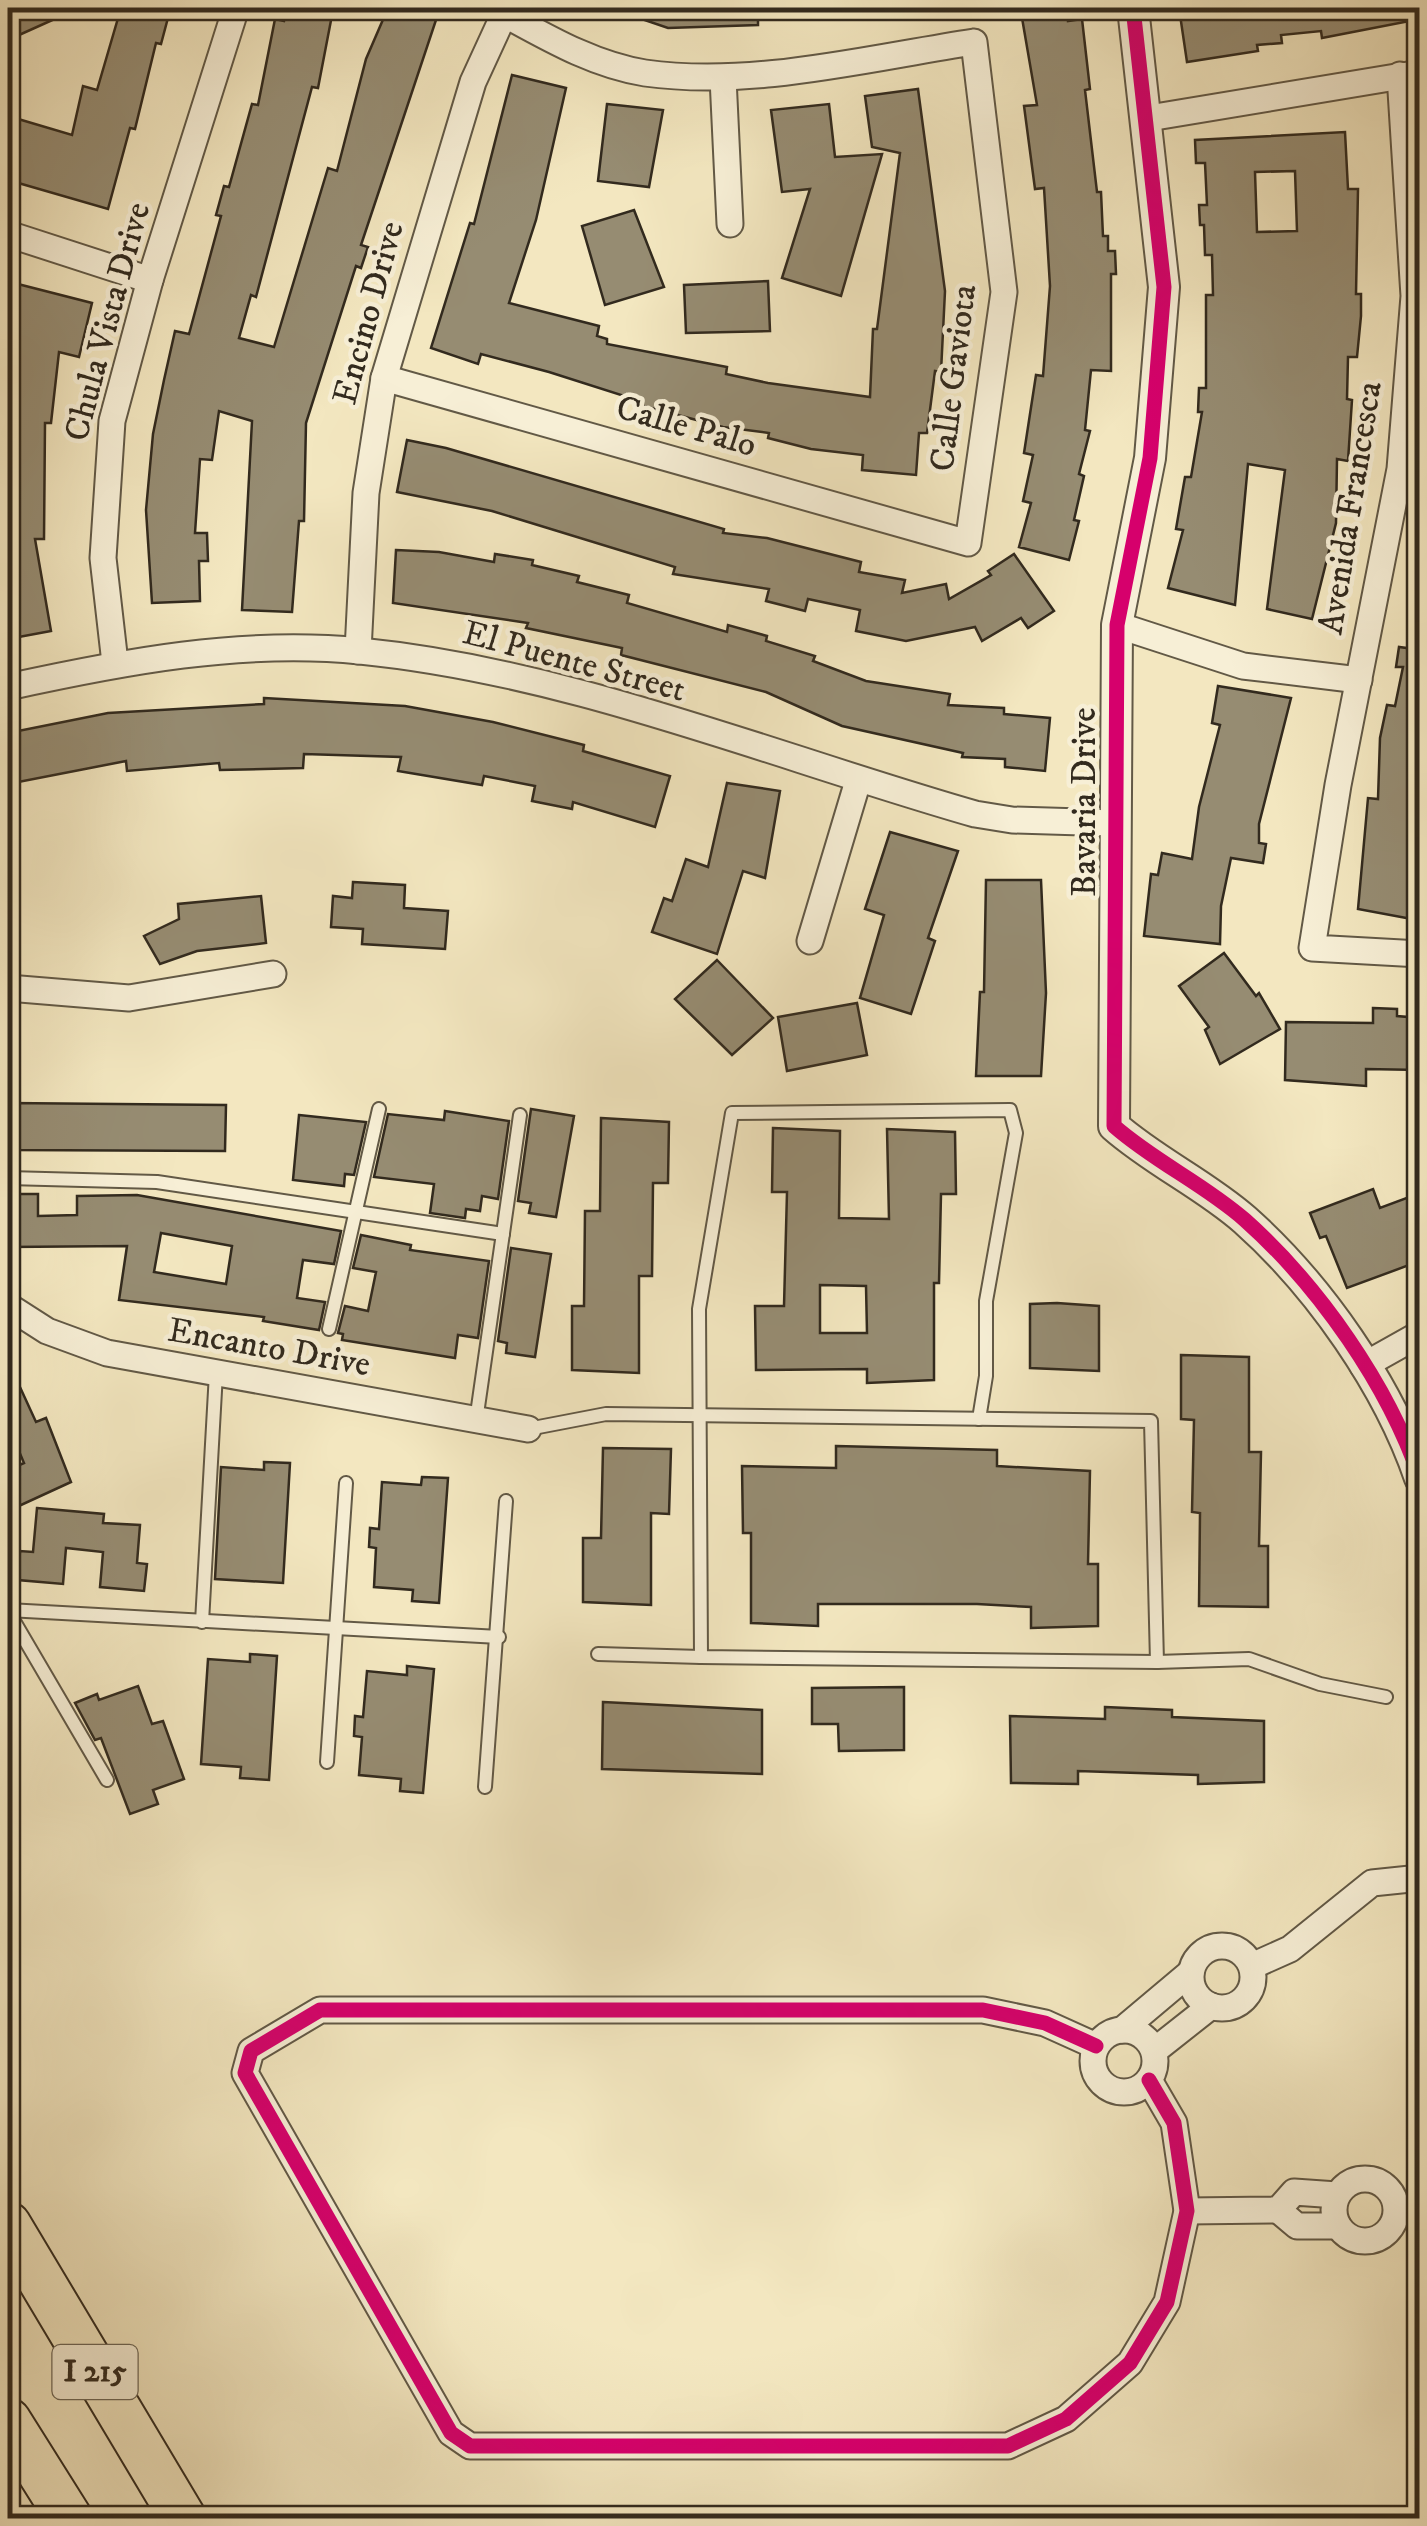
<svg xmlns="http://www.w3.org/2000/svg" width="1427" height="2526" font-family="'IM FELL DW Pica',serif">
<rect width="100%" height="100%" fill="#f3e7c0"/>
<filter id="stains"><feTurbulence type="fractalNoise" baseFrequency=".002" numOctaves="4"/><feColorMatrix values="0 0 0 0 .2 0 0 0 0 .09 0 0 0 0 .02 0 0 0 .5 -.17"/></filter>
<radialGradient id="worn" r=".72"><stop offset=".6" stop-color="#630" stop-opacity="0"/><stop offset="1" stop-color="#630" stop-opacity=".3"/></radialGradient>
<g fill="#968c72" stroke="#322a1e" stroke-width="2.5" fill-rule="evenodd">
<polygon points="8,8 79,8 8,40"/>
<polygon points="121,8 155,8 169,14 161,44 156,43 135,129 130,128 108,209 8,180 8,116 72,135 83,86 97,90"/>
<polygon points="287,8 333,10 318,88 312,87 256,297 251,295 239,338 274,347 328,168 337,171 366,59 388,8 422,8 438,14 361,245 368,247 361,268 356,266 306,423 304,521 299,521 292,612 242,610 252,421 219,411 212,460 200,459 195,533 207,533 208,561 199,561 200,601 152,603 146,510 153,434 164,380 175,331 189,334 221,216 216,215 224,186 229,187 252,104 258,105 275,19 284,21"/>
<polygon points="619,8 758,8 758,25 668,28 618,11"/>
<polygon points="1059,8 1067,8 1068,21 1082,19 1090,89 1085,90 1097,192 1101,192 1103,236 1108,236 1108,251 1115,251 1116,274 1111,274 1111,371 1091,370 1085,430 1090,431 1079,474 1084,476 1074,520 1079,521 1069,560 1019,547 1031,503 1023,501 1033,455 1024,453 1036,375 1043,376 1050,286 1044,188 1035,189 1024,106 1037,105 1021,12"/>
<polygon points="1179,8 1420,8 1420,19 1322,38 1321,31 1281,35 1282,43 1257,45 1258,51 1187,62"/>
<polygon points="512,75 566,88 536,220 509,303 599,326 597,336 607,339 607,344 727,367 726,374 768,383 870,397 873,329 877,329 900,153 872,147 865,96 918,89 945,291 941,372 935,371 927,433 919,433 916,475 862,470 863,455 811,449 768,438 769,433 723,427 636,404 637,400 549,372 481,354 478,364 431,348 470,223 474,224"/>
<polygon points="607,104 663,110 649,187 598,181"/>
<polygon points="829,104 835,157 882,154 841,296 782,278 810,189 782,192 771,110"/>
<path d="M 1345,132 L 1348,189 L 1358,189 L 1356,294 L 1361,294 L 1361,316 L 1357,357 L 1348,357 L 1347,399 L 1352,400 L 1348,461 L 1337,459 L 1336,523 L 1312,619 L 1267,609 L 1285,470 L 1248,464 L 1235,605 L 1168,588 L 1183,530 L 1176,529 L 1185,477 L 1191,477 L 1202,412 L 1198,412 L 1199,388 L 1206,388 L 1206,295 L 1213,295 L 1212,255 L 1205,255 L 1204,225 L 1200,225 L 1199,205 L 1207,205 L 1205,163 L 1196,163 L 1195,140 ZM 1295,171 L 1297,231 L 1257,232 L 1255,172 Z"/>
<polygon points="634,210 664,287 605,305 582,226"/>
<polygon points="768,281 770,331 686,333 684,285"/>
<polygon points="10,282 92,303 79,357 59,352 51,423 45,423 44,539 35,539 51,631 8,639"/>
<polygon points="407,440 446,448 724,529 723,533 767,538 861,562 859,572 905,580 902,593 946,584 949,599 991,575 988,571 1014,554 1054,611 1028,628 1021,618 982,641 975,627 906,641 856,631 860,610 808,599 805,611 766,601 769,589 673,574 675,567 492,511 397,492"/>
<polygon points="396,550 439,552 494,562 495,554 533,560 532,565 579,576 577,582 629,595 627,603 727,632 728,625 767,636 766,641 815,656 813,661 866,681 950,694 948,705 1004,708 1004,714 1050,718 1045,771 1005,767 1005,759 962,757 963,753 842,726 766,692 621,655 622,648 526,628 528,623 393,603"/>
<polygon points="1410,630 1420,631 1417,920 1358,909 1368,798 1378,799 1380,738 1387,705 1395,706 1403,667 1396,667 1399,647 1407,648"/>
<polygon points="1218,686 1291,698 1259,824 1259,843 1266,844 1263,863 1231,858 1221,906 1220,944 1144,936 1151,874 1158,875 1162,853 1192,859 1199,807 1220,725 1212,723"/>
<polygon points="264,698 405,706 493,722 584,745 583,751 670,776 655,827 573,802 572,809 532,801 535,786 484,776 482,785 398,771 401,757 304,754 303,768 220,770 219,763 127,771 126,761 8,784 8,733 108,713 264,704"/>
<polygon points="727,783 780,791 765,878 743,871 717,954 652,932 664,898 672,901 686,859 708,867"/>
<polygon points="890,832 958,851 928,938 935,941 911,1014 860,998 884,915 865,909"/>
<polygon points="986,880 1041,880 1046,993 1041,1076 976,1076 980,992 984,992"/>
<polygon points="353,882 405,885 404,908 448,911 445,949 362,944 363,929 331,927 333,896 352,898"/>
<polygon points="261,896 266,943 197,951 160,964 144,936 179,919 178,904"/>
<polygon points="1224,953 1256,996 1259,993 1280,1029 1220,1064 1205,1030 1209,1027 1179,986"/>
<polygon points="717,960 773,1018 732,1055 675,999"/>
<polygon points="857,1003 867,1055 787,1071 778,1017"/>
<polygon points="1373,1008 1397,1009 1397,1016 1420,1018 1420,1070 1366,1069 1366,1086 1285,1080 1286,1022 1373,1023"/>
<polygon points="8,1103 226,1105 225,1151 11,1150"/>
<polygon points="531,1109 574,1116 556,1217 529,1213 531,1203 518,1201"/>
<polygon points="445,1111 509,1121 498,1199 482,1196 480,1211 466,1209 465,1218 430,1213 434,1184 374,1177 388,1114 444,1120"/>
<polygon points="299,1115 366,1122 354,1175 345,1174 344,1186 293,1180"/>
<polygon points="601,1118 669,1122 668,1183 653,1183 652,1276 639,1276 639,1373 572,1370 572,1306 584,1306 585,1211 600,1211"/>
<path d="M 773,1128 L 840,1131 L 839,1218 L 889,1219 L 887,1129 L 955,1132 L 956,1194 L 941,1194 L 939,1283 L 934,1283 L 934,1380 L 867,1383 L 867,1369 L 756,1370 L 755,1306 L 784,1306 L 787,1192 L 772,1192 ZM 820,1285 L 866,1286 L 867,1333 L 820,1333 Z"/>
<polygon points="1373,1189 1380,1208 1420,1193 1420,1261 1347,1288 1326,1236 1320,1238 1310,1213"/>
<path d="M 8,1194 L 38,1194 L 38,1216 L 77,1215 L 77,1196 L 137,1195 L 341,1231 L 334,1264 L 303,1260 L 297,1298 L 325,1302 L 319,1330 L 263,1321 L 264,1317 L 119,1300 L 127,1246 L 8,1247 ZM 161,1233 L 232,1246 L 226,1284 L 154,1272 Z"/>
<polygon points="361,1235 411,1245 410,1250 489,1261 478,1338 458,1335 455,1358 342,1340 343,1334 338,1333 345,1306 368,1311 376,1272 353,1268"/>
<polygon points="511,1248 551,1254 535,1357 506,1353 507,1343 498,1341"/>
<polygon points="1057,1303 1099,1306 1099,1371 1030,1368 1030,1304"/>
<polygon points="1181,1355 1249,1357 1249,1452 1261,1452 1259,1546 1268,1546 1268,1607 1199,1606 1200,1513 1192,1512 1194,1420 1181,1419"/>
<polygon points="8,1361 36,1422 46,1418 71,1482 8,1511 8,1470 24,1463 8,1425"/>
<polygon points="836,1446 997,1450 997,1466 1090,1471 1088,1564 1098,1564 1098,1626 1031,1628 1031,1607 977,1604 818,1604 818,1626 751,1623 751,1533 743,1533 742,1466 836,1468"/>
<polygon points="603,1448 671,1449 669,1514 651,1513 651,1605 583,1602 583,1538 601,1538"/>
<polygon points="264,1462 290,1463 283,1583 215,1579 221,1467 264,1470"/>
<polygon points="422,1477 448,1478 439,1603 412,1601 413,1590 374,1587 376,1548 369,1547 370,1528 379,1529 382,1482 421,1485"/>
<polygon points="37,1508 104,1514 103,1523 140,1525 137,1563 147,1564 144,1591 100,1587 103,1552 66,1548 63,1584 18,1580 20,1551 33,1552"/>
<polygon points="250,1654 277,1656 269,1780 240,1778 241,1767 201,1764 208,1659 250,1662"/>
<polygon points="407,1666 434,1669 423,1793 400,1791 401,1779 359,1775 362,1737 354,1736 355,1716 363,1717 367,1671 407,1675"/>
<polygon points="138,1686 152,1724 163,1721 184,1779 153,1790 158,1804 130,1814 101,1738 95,1740 75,1703 97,1694 99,1700"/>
<polygon points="904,1687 904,1750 839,1751 838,1724 812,1724 812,1688"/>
<polygon points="603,1702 762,1710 762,1774 602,1769"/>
<polygon points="1105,1707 1172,1710 1172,1717 1264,1721 1264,1782 1198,1784 1198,1775 1078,1771 1078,1784 1011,1783 1010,1716 1105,1719"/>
</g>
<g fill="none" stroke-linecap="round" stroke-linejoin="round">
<g stroke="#625946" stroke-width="16">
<g id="service">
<polyline points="8,1178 157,1182 503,1234"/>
<polyline points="329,1329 379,1109"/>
<polyline points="979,1419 986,1376 986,1301 1016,1133 1010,1110 732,1113 699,1309 701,1657 1157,1662 1249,1659 1320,1684 1386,1697"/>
<polyline points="476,1421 520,1115"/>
<polyline points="528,1429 606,1414 1151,1421 1157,1662"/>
<polyline points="8,1610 499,1637"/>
<polyline points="8,1611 107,1780"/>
<polyline points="202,1622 216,1373"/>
<polyline points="598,1654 701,1657"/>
<polyline points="327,1762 346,1483"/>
<polyline points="485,1787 506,1501"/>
</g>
</g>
<g stroke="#625946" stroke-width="29">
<g id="minor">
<polyline points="1400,75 1414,296 1400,469 1338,785 1312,948 1420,954"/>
<polyline points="723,78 730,224"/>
<polyline points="1149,118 1420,73"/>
<polyline points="8,234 150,280"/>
<path d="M 384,378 L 968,543 L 1004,292 L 974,42 C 868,58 753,88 645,73 C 594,65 548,38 504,14"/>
<polyline points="1117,625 1243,666 1359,680"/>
<polyline points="358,651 366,493 384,378 473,82 507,8"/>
<polyline points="115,663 103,558 112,421 150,280 236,8"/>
<path d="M 8,687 C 122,662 242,639 360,651 C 571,672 772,756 975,814 L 1012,820 L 1115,823"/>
<polyline points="810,941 858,781"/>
<polyline points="8,988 129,998 273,974"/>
<polyline points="8,1306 47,1331 107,1353 528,1429"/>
<polyline points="1363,1366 1420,1334"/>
<circle cx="1222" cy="1977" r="31"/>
<polyline points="1252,1966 1290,1949 1372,1883 1420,1878"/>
<circle cx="1124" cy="2061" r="31"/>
<polyline points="1122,2030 1191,1972"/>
<polyline points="1096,2046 1045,2023 983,2010 320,2010 251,2051 245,2073 451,2433 470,2446 1008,2446 1066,2419 1130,2363 1167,2302 1187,2211 1174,2123 1149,2080"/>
<polyline points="1154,2051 1211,2006"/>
<circle cx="1365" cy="2210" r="31"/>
<polyline points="1278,2210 1297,2226 1338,2226"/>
<polyline points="1187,2211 1278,2210 1294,2192 1337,2195"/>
</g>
</g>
<g stroke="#625946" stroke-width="34">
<path id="tertiary" d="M 1133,8 L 1164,287 L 1150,458 L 1117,625 L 1114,1126 C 1155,1162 1204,1184 1245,1220 C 1319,1286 1388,1385 1420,1478"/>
</g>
<g stroke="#322a1e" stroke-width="49">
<g id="motorway">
<polyline points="8,2225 183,2518"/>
<polyline points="8,2421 69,2518"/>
</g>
</g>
<use href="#service" stroke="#f7efd6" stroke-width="12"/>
<use href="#minor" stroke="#f7efd6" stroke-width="25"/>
<use href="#tertiary" stroke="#f7efd6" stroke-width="30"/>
<use href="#motorway" stroke="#f3e7c0" stroke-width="45"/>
<g stroke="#f7efd6" stroke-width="21">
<g id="cycleway">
<path d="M 1133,8 L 1164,287 L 1150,458 L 1117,625 L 1114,1126 C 1155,1162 1204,1184 1245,1220 C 1319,1286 1388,1385 1420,1478"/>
<polyline points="1096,2046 1045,2023 983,2010 320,2010 251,2051 245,2073 451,2433 470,2446 1008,2446 1066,2419 1130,2363 1167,2302 1187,2211 1174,2123 1149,2080"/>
</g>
</g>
<use href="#cycleway" stroke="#d6006c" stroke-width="15"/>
</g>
<g text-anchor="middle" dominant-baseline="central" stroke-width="9" stroke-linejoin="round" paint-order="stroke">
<rect fill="#f7efd6" stroke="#6d6555" stroke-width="2.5" x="52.5" y="2345" width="85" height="54" rx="8"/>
<g font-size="32" font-weight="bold" fill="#322a1e">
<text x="95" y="2372">I 215</text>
</g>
<g font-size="35" fill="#322a1e" stroke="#f7efd6">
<text transform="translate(369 313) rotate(-75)">Encino Drive</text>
<text transform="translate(108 322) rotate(-75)">Chula Vista Drive</text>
<text transform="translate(954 378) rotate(-83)">Calle Gaviota</text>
<text transform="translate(686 427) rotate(16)">Calle Palo</text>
<text transform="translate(1351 508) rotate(-81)">Avenida Francesca</text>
<text transform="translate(574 662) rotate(15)">El Puente Street</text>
<text transform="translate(1085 802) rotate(-90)">Bavaria Drive</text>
<text transform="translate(269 1348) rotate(10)">Encanto Drive</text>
</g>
</g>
<rect width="1427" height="2526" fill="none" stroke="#f3e7c0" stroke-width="40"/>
<rect x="10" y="10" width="1407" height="2506" fill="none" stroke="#322a1e" stroke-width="5"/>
<rect x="20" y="20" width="1387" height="2486" fill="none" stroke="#322a1e" stroke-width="2.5"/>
<rect width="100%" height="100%" filter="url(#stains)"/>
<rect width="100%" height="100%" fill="url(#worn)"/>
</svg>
